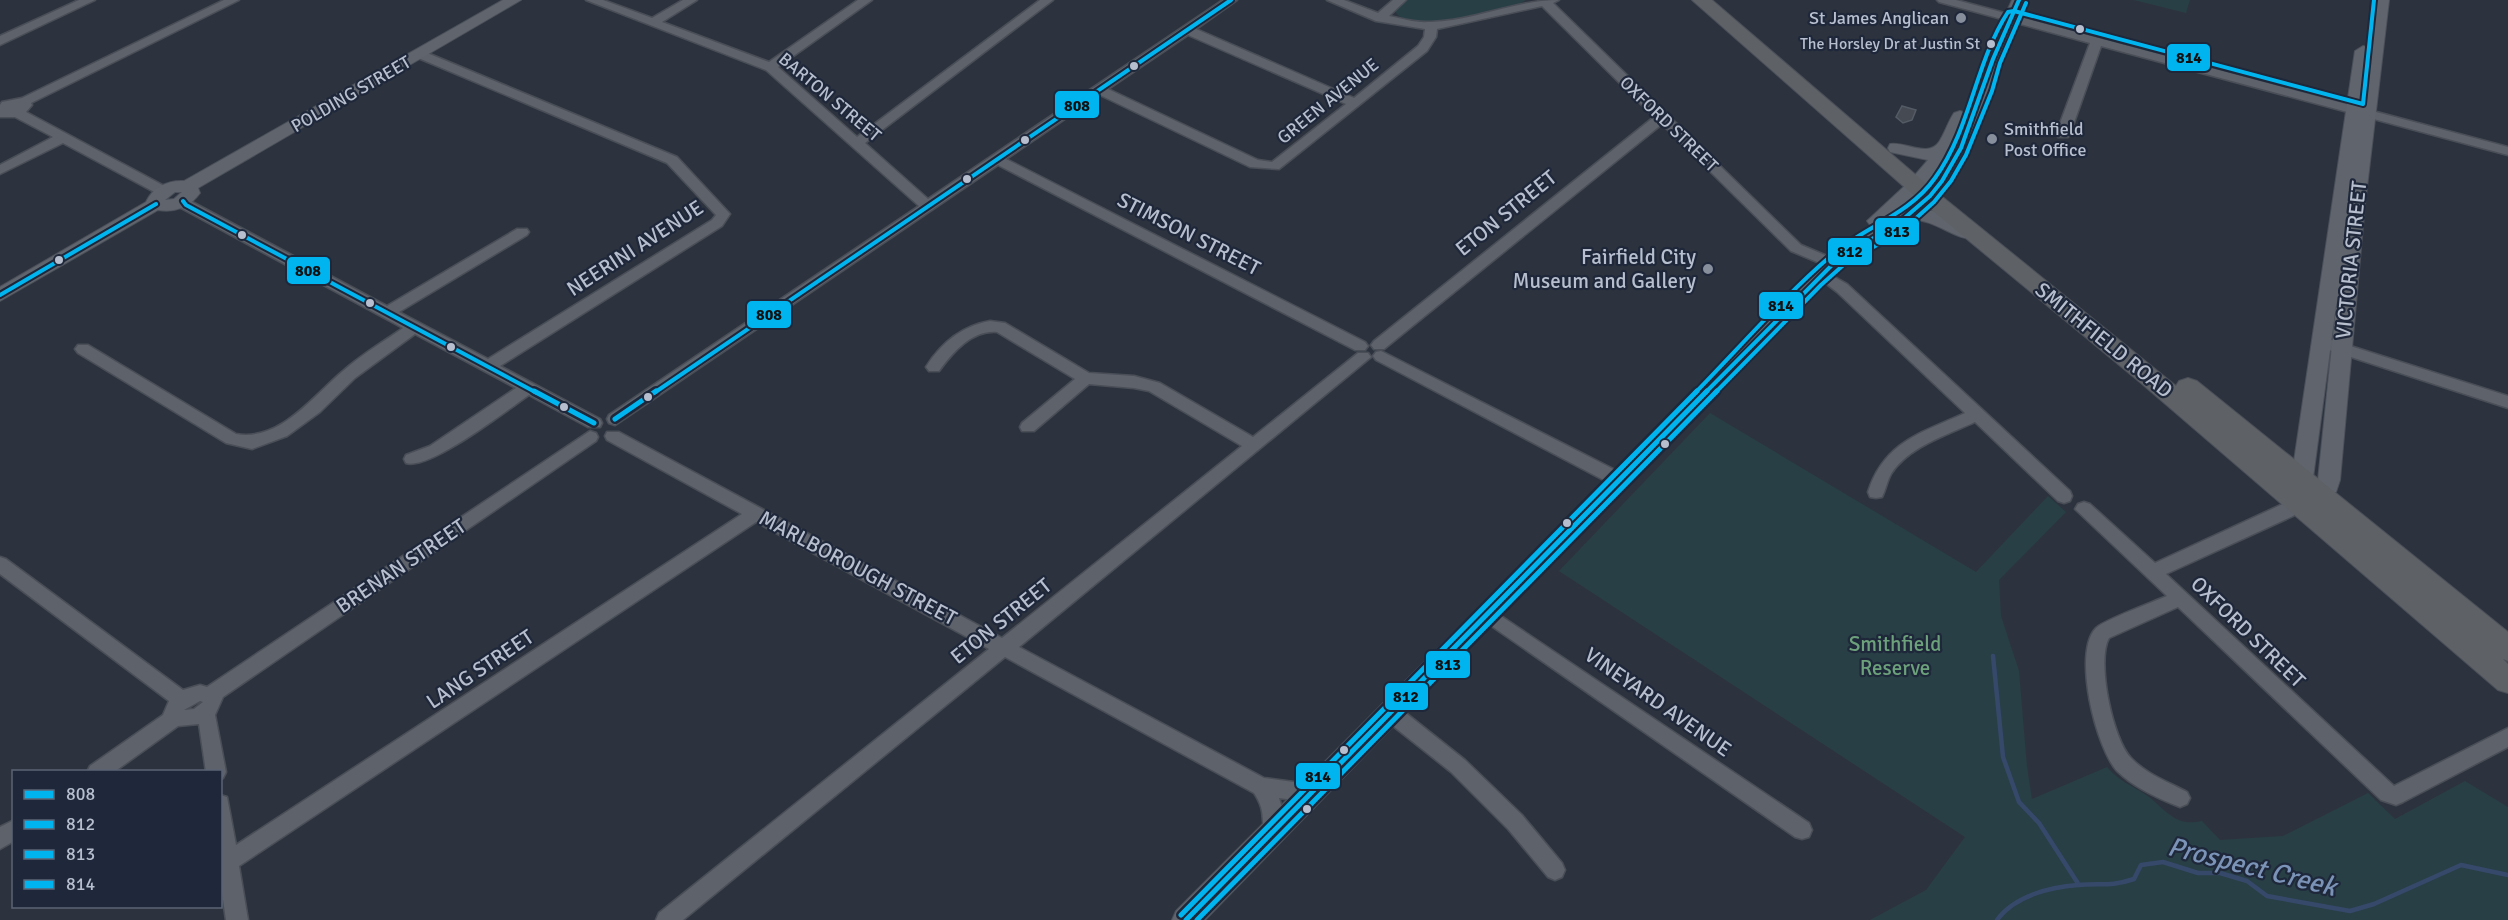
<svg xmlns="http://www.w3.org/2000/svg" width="2508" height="920" font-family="Signika,sans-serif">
<rect width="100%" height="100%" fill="#2d333e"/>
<g fill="#283f46">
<path d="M 1404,0 L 1526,0 L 1519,4 C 1498,9 1403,37 1395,10 Z"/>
<polygon points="2134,0 2190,0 2186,13"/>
<path d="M 1710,413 L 1976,572 L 2048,496 L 2066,512 L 1999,580 L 2001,616 L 2019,671 L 2027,767 L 2032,799 L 2107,767 C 2122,784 2133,785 2149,797 C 2167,811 2175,827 2202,821 L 2220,840 L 2283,836 L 2368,793 L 2395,819 L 2465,781 L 2508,807 L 2508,920 L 1870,920 L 1926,890 L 1965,837 L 1559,571 Z"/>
</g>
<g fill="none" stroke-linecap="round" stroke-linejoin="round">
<g stroke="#36496a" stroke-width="4.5">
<polyline points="1993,656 2003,757 2019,802 2039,823 2079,885"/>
<path d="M 1997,920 C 2014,896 2050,887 2078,885 C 2101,883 2110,887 2134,879 L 2141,865 L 2163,862 L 2198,873 L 2220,873 L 2247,881 L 2267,896 L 2350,911 L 2374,904 L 2461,865 L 2508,875"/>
</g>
</g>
<polygon fill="#454a53" stroke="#555b65" stroke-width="1.5" points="1902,106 1916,110 1912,120 1903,123 1896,117"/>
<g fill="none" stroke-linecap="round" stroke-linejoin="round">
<g stroke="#494e57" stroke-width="3">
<g id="minor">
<polygon points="79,0 95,0 0,45 0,36"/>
<polygon points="224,0 239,0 31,103 32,105 26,112 168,188 170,191 168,194 158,194 63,143 0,174 0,165 53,137 15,117 0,117 0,105 2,102 22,98"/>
<path d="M 586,0 L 603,0 L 652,18 L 683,0 L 697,0 L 662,22 L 769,62 L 858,0 L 872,0 L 778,67 L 857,137 L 1040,0 L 1053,0 L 865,143 L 928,199 L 1223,0 L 1237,0 L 1196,29 L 1354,98 L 1418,46 L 1424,37 L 1425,29 L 1376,21 L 1327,0 L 1344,0 L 1378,13 L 1393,0 L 1406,0 L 1389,16 C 1403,19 1416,23 1430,22 C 1474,21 1515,0 1559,0 L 1553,3 L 1801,245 L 1839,261 L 1841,264 L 1834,269 L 1791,251 L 1662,124 L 1384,349 L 1374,349 L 1371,345 L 1374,341 L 1654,117 L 1542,6 L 1437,29 L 1436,37 L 1427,51 L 1279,169 L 1250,167 L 1100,95 L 1006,159 L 1365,342 L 1368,346 L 1365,350 L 1355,350 L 998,165 L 615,425 L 609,423 L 607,419 L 609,415 L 919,206 L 766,70 ZM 1188,35 L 1346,104 L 1272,162 L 1258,160 L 1108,89 Z"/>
<polygon points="1937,0 1956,0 2508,147 2508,155 2101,46 2070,134 2068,137 2058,137 2056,134 2090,43 1939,2"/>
<path d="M 420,50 L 677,157 L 730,214 L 722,226 L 500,366 L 600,419 L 602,423 L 600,427 L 588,427 L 529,395 C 507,410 429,471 406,463 L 404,459 L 406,455 L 430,446 L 516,388 L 415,334 L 355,378 L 320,412 L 287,436 L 252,449 L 226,443 L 78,353 L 75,349 L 78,345 L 88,345 L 236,434 C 280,442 313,396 343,371 C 361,355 383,342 403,328 L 181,208 L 176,201 L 183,197 L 387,306 L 517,229 L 527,229 L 529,232 L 527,235 L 399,312 L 488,359 L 712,220 L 716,215 L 667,163 L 416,57 L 416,51 Z"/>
<path d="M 1822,270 L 1847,284 L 2070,491 L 2072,496 L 2070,501 L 2064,503 L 2058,501 L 1975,422 C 1947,435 1908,447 1891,474 C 1887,481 1886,489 1882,497 L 1876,498 L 1870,497 L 1868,492 C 1884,442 1921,433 1965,413 L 1837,292 L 1815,275 L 1817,272 Z"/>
<path d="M 990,321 L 1005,323 L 1089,373 L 1134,376 L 1160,383 L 1253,437 L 1358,353 L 1368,353 L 1371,357 L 1019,647 L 1264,778 L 1301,783 L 1317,778 L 1324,781 L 1327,787 L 1324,793 L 1301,801 L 1279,798 L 1285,818 L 1281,838 L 1274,840 L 1267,838 C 1259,821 1268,814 1254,793 L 1005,657 L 683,920 L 656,920 L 659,913 L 989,649 L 756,522 L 239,866 L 248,920 L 226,920 L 220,879 L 220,795 L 227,797 L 236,845 L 742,514 L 607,440 L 605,436 L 607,432 L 619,432 L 1002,638 L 1242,446 L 1149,391 L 1134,388 L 1089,384 L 1034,431 L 1022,431 L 1020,427 L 1022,423 L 1075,379 L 997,332 C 972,330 953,352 939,371 L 929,371 L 926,367 C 941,343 962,326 990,321 Z"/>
<polygon points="2322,337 2508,396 2508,408 2317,346 2314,342 2317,338"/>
<polygon points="1381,351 1625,475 1627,480 1625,485 1619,486 1613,485 1376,360 1373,356 1376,352"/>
<path d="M 590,431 L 596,433 L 598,437 L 596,441 L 223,697 L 215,715 L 226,772 L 223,778 L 220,779 L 220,772 L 206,772 L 199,724 L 178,726 L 114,772 L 87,772 L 90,766 L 163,715 L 169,701 L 0,574 L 0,557 L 6,559 L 183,690 L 200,685 L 207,687 ZM 200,701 L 203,702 L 194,709 L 184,710 Z"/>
<path d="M 2298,497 L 2304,499 L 2306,504 L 2304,509 L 2293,516 L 2166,574 L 2394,786 L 2508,728 L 2508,747 L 2403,802 L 2396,805 L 2381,800 L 2178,607 L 2109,638 C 2096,661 2113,740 2131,758 C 2146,774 2168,782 2187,792 L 2190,798 L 2187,804 L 2180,807 C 2159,799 2133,787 2117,771 C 2096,748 2072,652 2096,628 C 2104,620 2153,602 2167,596 L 2075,509 L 2078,504 L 2084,502 L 2090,504 L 2155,563 Z"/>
<polygon points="1486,606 1809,823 1812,830 1809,837 1802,839 1795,837 1480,618 1477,613 1480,608"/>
<polygon points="1390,704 1397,706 1465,760 1522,815 1562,863 1565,870 1562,877 1555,880 1548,877 1508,829 1451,772 1383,718 1380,712 1383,706"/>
<polygon points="14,820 14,841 0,849 0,827"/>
</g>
</g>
<g stroke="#4b505a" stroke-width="2">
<g id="major">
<path d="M 503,0 L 521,0 L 198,188 L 200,193 C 190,207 175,213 158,210 L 0,301 L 0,287 L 146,202 C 153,187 168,180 184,181 ZM 175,192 L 182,192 L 174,199 L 165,200 Z"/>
<path d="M 2012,0 L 2026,0 C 2018,20 2008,39 2001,59 C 1982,111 1970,171 1926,209 L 1947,215 L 1976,230 L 1979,234 L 1976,238 C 1959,243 1935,219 1913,220 L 1881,242 L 1851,258 L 1823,284 L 1205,920 L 1172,920 L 1176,911 L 1809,276 L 1839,250 L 1881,226 L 1870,225 L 1867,221 L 1909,182 L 1928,160 L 1890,152 L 1888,148 L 1890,144 C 1905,141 1928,158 1939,142 C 1945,133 1948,122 1954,113 L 1960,111 L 1966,113 L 1985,60 ZM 1952,149 C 1938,180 1916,201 1889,220 L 1922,190 Z"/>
<path d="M 2375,0 L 2389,0 L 2365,204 L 2340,480 L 2336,492 L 2303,509 L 2295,507 L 2289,495 L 2355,51 L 2363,46 L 2369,48 ZM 2337,298 L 2318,480 L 2312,485 Z"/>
</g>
</g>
<g stroke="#4a4f59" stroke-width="2">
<polygon id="highway" points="1692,0 1712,0 1924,182 2176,386 2179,381 2188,378 2197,381 2508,632 2508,661 2503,659 2508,664 2508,693 2498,690 2141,383 1910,192"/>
</g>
<use href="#minor" fill="#5e626b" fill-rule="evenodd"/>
<use href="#major" fill="#60656d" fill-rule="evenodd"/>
<use href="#highway" fill="#5e6165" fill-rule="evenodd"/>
<g stroke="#1e283a" stroke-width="8">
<g id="bus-1-far1">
<polyline points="183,201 186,205 537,393"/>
<polyline points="0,295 156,204"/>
<polyline points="654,393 1231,0"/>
</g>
</g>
<g stroke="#1e283a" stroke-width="10">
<g id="bus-1">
<polyline points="534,391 594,423"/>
<polyline points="615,419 656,391"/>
</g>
</g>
<g stroke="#1e283a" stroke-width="8">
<polyline id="bus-2-far1" points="1705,393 1835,262 1901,221 1930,196 1942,181 1961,148 1993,59 2019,0"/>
</g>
<g stroke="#1e283a" stroke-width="10">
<polyline id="bus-2" points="1186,920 1707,391"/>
</g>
<g stroke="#1e283a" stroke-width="8">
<polyline id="bus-3-far1" points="1715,393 1821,285 1849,260 1879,244 1914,220 1934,202 1951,181 1966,155 1992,91 2000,63 2026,3"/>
</g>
<g stroke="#1e283a" stroke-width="10">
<polyline id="bus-3" points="1197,920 1717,391"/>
</g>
<g stroke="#1e283a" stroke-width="8">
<path id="bus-4-far1" d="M 1695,393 C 1740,347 1785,295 1833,254 C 1866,226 1909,215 1935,178 C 1971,128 1975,63 2008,12 L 2014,11 L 2363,104 L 2374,0"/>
</g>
<g stroke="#1e283a" stroke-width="10">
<polyline id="bus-4" points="1181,915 1697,391"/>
</g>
<use href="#bus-1-far1" stroke="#00b5ef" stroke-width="4"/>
<use href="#bus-1" stroke="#00b5ef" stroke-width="5"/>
<use href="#bus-2-far1" stroke="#00b5ef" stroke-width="4"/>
<use href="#bus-2" stroke="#00b5ef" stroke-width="5"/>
<use href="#bus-3-far1" stroke="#00b5ef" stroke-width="4"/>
<use href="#bus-3" stroke="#00b5ef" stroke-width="5"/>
<use href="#bus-4-far1" stroke="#00b5ef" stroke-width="4"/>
<use href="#bus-4" stroke="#00b5ef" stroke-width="5"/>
</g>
<g fill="#878e9c" stroke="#1e283a" stroke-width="2">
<circle cx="1961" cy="18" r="6"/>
<circle cx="1992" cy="139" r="6"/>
<circle cx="1708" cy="269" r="6"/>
</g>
<g fill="#b7bfce" stroke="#1e283a" stroke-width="2">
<circle cx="2080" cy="29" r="5"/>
<circle cx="1991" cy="44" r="5"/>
<circle cx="1134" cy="66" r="5"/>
<circle cx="1025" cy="140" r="5"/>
<circle cx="967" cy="179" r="5"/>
<circle cx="242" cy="235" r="5"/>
<circle cx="59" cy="260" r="5"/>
<circle cx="370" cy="303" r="5"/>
<circle cx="451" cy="347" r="5"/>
<circle cx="648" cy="397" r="5"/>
<circle cx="564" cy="407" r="5"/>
<circle cx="1665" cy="444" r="5"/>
<circle cx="1567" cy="523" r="5"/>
<circle cx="1344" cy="750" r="5"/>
<circle cx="1307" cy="809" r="5"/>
</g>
<g text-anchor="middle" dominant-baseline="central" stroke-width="4.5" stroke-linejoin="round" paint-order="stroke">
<g font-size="16" fill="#b7bfce" stroke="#1e283a" text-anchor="end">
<text x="1980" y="44">The Horsley Dr at Justin St</text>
</g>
<g font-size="18" fill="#b7bfce" stroke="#1e283a" text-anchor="end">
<text x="1949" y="18">St James Anglican</text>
<text x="2004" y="129" text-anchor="start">Smithfield<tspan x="2004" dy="21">Post Office</tspan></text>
</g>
<g font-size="18" fill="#b7bfce" stroke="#1e283a">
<text transform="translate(351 94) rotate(-30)">POLDING STREET</text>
<text transform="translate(830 97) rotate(40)">BARTON STREET</text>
<text transform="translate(1328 101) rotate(-39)">GREEN AVENUE</text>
<text transform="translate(1669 124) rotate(44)">OXFORD STREET</text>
</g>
<g font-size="21" fill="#b7bfce" stroke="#1e283a">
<text transform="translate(1506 213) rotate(-39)">ETON STREET</text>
<text transform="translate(1189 234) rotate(27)">STIMSON STREET</text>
<text transform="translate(635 248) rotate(-33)">NEERINI AVENUE</text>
<text transform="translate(2351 260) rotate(-84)">VICTORIA STREET</text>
<text transform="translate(2104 340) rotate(39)">SMITHFIELD ROAD</text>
<text transform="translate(401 566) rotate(-34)">BRENAN STREET</text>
<text transform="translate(858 568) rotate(28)">MARLBOROUGH STREET</text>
<text transform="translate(1001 621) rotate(-39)">ETON STREET</text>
<text transform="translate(2248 632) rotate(44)">OXFORD STREET</text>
<text transform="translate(480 669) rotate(-34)">LANG STREET</text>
<text transform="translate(1658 702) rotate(35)">VINEYARD AVENUE</text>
</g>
<g font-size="21" fill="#b7bfce" stroke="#1e283a" text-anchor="end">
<text x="1696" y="257">Fairfield City<tspan x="1696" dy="24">Museum and Gallery</tspan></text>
</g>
<g font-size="21" fill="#6ca17b" stroke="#1e283a">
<text x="1895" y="644">Smithfield<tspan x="1895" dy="24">Reserve</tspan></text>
</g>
<g font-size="27" font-style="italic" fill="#7c93b8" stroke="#1e283a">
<text transform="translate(2252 867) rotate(14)">Prospect Creek</text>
</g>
</g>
<g stroke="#1e283a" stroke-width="2">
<rect x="2166" y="43" width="45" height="29" rx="6" fill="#00b5ef"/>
<rect x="1054" y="90" width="46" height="29" rx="6" fill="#00b5ef"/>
<rect x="1874" y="217" width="46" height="29" rx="6" fill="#00b5ef"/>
<rect x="1827" y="237" width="46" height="29" rx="6" fill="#00b5ef"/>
<rect x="286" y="256" width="45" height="29" rx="6" fill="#00b5ef"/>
<rect x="1758" y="291" width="46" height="29" rx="6" fill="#00b5ef"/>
<rect x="746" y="300" width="46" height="29" rx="6" fill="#00b5ef"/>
<rect x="1425" y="650" width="46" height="29" rx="6" fill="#00b5ef"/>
<rect x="1384" y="682" width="45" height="29" rx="6" fill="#00b5ef"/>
<rect x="1295" y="762" width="46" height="28" rx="6" fill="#00b5ef"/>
</g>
<g font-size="16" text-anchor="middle" font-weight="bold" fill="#111">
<text x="2189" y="63">814</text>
<text x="1077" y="111">808</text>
<text x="1897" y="237">813</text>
<text x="1850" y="257">812</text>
<text x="308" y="276">808</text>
<text x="1781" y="311">814</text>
<text x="769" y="320">808</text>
<text x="1448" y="670">813</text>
<text x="1406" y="702">812</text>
<text x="1318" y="782">814</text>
</g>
<rect x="12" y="770" width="210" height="138" fill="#1e283a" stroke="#5b6475" stroke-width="1.5"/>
<rect x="24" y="790" width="30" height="9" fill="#00b5ef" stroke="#5b6475" stroke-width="1.5"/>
<text x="66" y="800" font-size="18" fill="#b7bfce">808</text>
<rect x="24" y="820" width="30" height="9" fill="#00b5ef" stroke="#5b6475" stroke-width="1.5"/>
<text x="66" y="830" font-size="18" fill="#b7bfce">812</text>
<rect x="24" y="850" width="30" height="9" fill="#00b5ef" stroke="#5b6475" stroke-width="1.5"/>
<text x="66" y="860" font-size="18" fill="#b7bfce">813</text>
<rect x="24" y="880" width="30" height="9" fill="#00b5ef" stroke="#5b6475" stroke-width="1.5"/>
<text x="66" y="890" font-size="18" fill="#b7bfce">814</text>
</svg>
